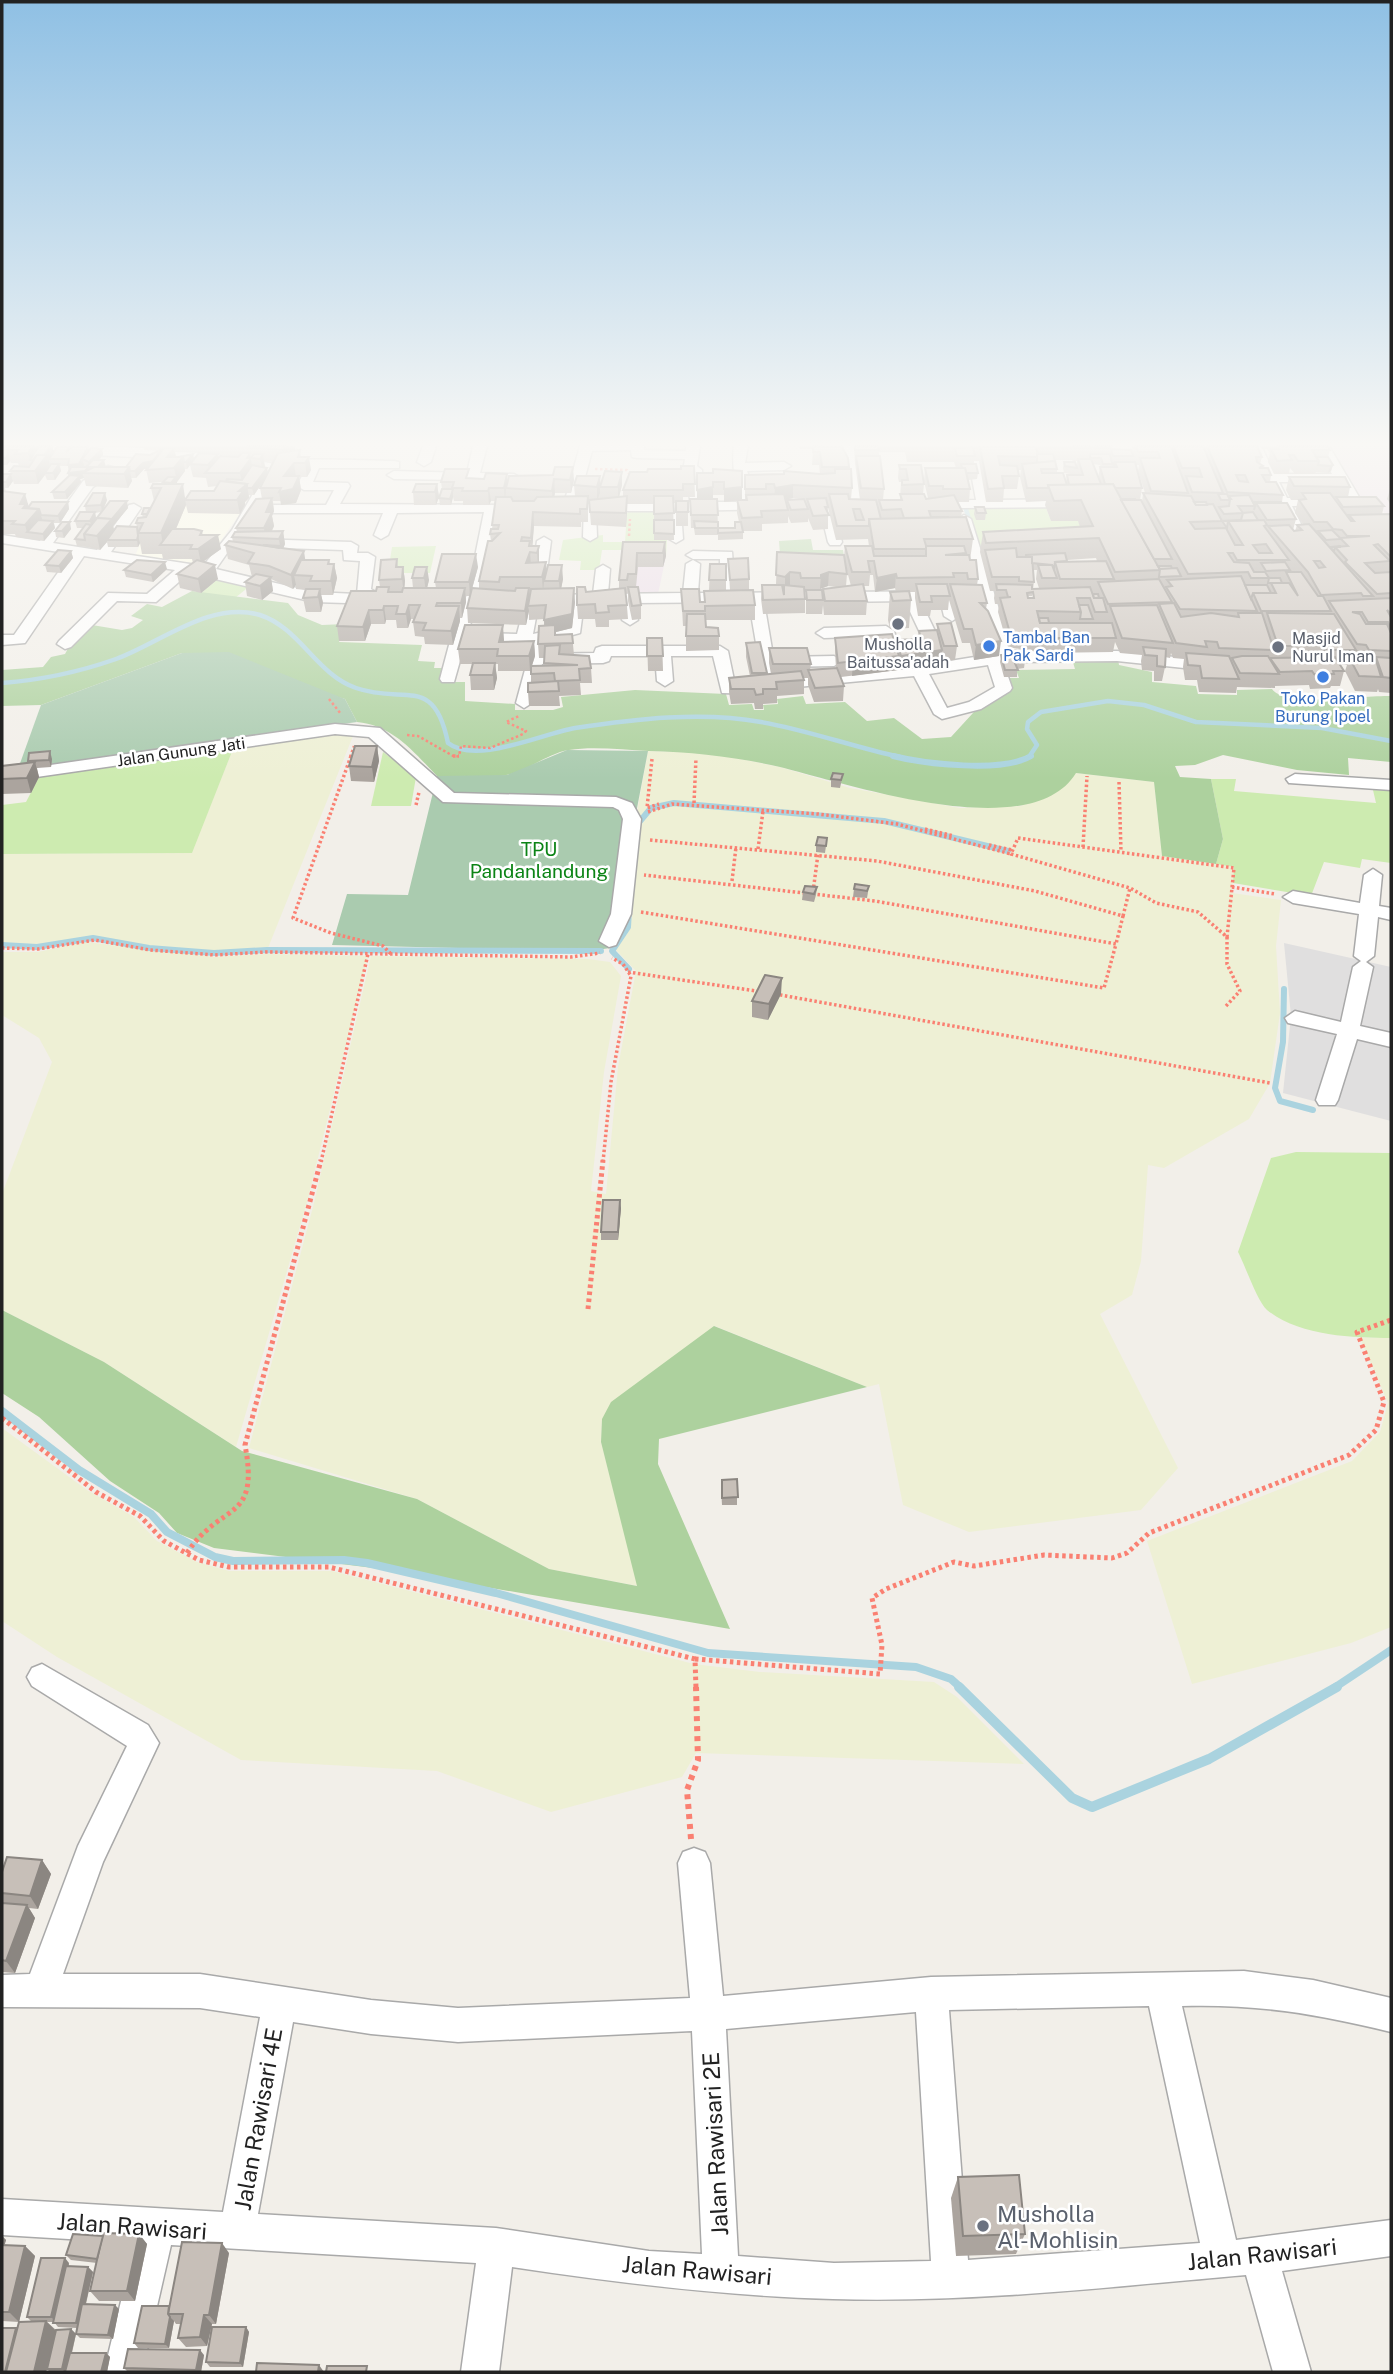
<svg xmlns="http://www.w3.org/2000/svg" width="1393" height="2374" font-family="'Public Sans',sans-serif">
<rect width="100%" height="100%" fill="#f2efe9"/>
<polygon fill="#e0dfdf" points="1284,943 1391,967 1391,1121 1283,1093 1291,1016"/>
<g fill="#ebdbe8">
<polygon points="1328,446 1391,446 1391,520 1383,511 1365,505"/>
<polygon points="624,556 666,556 658,594 620,594"/>
</g>
<polygon fill="#ffffe5" points="157,504 246,505 207,560 193,563 135,556"/>
<g fill="#eef0d5">
<polygon points="347,733 353,736 268,948 216,952 154,948 88,936 33,946 2,943 2,854 191,853 233,749"/>
<polygon points="648,751 710,753 780,767 850,788 960,808 1021,806 1076,773 1154,782 1162,855 1234,867 1232,893 1281,900 1276,946 1280,1013 1270,1083 1249,1119 1164,1168 1148,1165 1141,1261 1132,1295 1100,1314 1178,1468 1141,1510 969,1532 903,1505 879,1384 867,1387 715,1326 602,1419 601,1442 638,1586 549,1569 417,1499 249,1448 314,1203 371,956 588,959 610,962 621,976 604,1072 591,1191 606,1194 618,1067 636,971 615,949 627,934 633,912 625,910 629,856"/>
<polygon points="86,942 215,957 266,954 368,956 307,1202 236,1447 104,1362 2,1310 2,1194 52,1062 39,1038 2,1015 2,952 38,952"/>
<polygon points="1360,1338 1391,1338 1391,1627 1351,1643 1192,1684 1147,1541 1352,1461 1380,1432 1388,1403"/>
<polygon points="2,1428 87,1490 134,1517 157,1541 197,1562 229,1571 332,1571 694,1664 760,1672 934,1682 957,1697 1024,1764 696,1753 682,1777 551,1812 437,1771 241,1760 57,1657 2,1621"/>
</g>
<g fill="#cdebb0">
<polygon points="1045,505 1051,521 1078,521 1090,547 980,552 966,506"/>
<polygon points="633,510 655,510 667,540 666,556 624,556 624,550 602,550 599,570 580,570 581,561 559,560 563,540 603,535 603,542 625,542 627,513"/>
<polygon points="436,546 430,573 388,573 392,547"/>
<polygon points="218,579 251,585 235,598 201,593"/>
<polygon points="233,749 192,853 2,854 2,805 26,802 39,777"/>
<polygon points="383,752 416,777 411,806 371,806"/>
<polygon points="1211,779 1236,779 1234,791 1376,803 1373,790 1391,791 1391,863 1362,859 1360,868 1324,862 1311,896 1233,883 1234,867 1216,864 1223,839"/>
<path d="M 1296,1152 L 1391,1153 L 1391,1338 C 1352,1338 1299,1336 1267,1310 C 1257,1301 1245,1265 1238,1252 L 1271,1158 Z"/>
</g>
<g fill="#add19e">
<polygon points="811,539 813,550 843,550 846,569 780,554 779,541"/>
<path d="M 192,591 L 288,603 L 298,615 L 322,625 L 345,624 L 339,642 L 422,645 L 418,661 L 435,662 L 434,668 L 443,668 L 440,682 L 465,682 L 465,701 L 515,704 L 515,710 L 553,710 L 563,707 L 561,697 L 635,690 L 726,694 L 729,705 L 752,704 L 754,710 L 764,710 L 763,705 L 778,704 L 777,699 L 803,696 L 806,704 L 845,702 L 867,721 L 894,718 L 922,739 L 951,737 L 1005,678 L 1019,678 L 1016,670 L 1075,669 L 1072,659 L 1118,659 L 1119,665 L 1152,672 L 1152,682 L 1196,686 L 1198,694 L 1237,695 L 1237,690 L 1272,689 C 1285,708 1363,695 1391,696 L 1391,762 L 1348,758 L 1349,775 L 1297,770 L 1223,755 L 1195,765 L 1175,766 L 1180,777 L 1211,779 L 1223,839 L 1216,864 L 1162,856 L 1154,782 L 1076,773 C 1031,847 846,783 780,767 C 736,757 693,752 649,751 C 623,750 594,746 569,750 C 549,753 530,769 511,774 C 488,780 459,776 437,776 C 413,751 392,725 357,722 L 345,699 L 182,653 L 41,705 L 2,706 L 2,670 L 43,667 L 51,657 L 65,654 L 71,643 L 92,625 L 122,630 L 132,628 L 143,620 L 131,616 L 147,604 L 162,607 Z"/>
<polygon points="2,1310 104,1362 242,1451 417,1499 549,1569 637,1586 601,1442 602,1419 611,1402 714,1326 867,1387 659,1439 658,1464 730,1629 381,1569 214,1548 177,1533 159,1513 110,1481 39,1417 2,1393"/>
</g>
<g fill="#aacbaf">
<polygon points="229,652 345,699 357,722 18,769 41,705 182,653"/>
<polygon points="567,750 648,751 610,948 590,951 332,945 347,894 408,895 437,776 507,775"/>
</g>
<g fill="none" stroke-linecap="round" stroke-linejoin="round">
<g stroke="#aad3df" stroke-width="4.5">
<polyline points="965,506 971,526"/>
<path d="M 2,683 C 41,680 79,672 116,659 C 160,643 211,600 260,615 C 300,628 316,674 356,688 C 405,705 434,674 448,743 C 476,765 541,734 575,728 C 635,719 701,711 761,722 C 808,730 853,747 900,757"/>
<polyline points="1029,757 1037,745 1027,729 1028,722 1041,712 1108,701 1144,705 1196,722 1322,728 1391,741"/>
</g>
<g stroke="#aad3df" stroke-width="6">
<path d="M 893,756 C 925,764 1003,773 1031,756"/>
<polyline points="636,826 651,808 674,803 884,821 1008,851"/>
<polyline points="629,910 628,927 612,951 629,969"/>
<polyline points="2,945 37,947 93,938 149,948 214,953 267,950 601,951"/>
<polyline points="1284,989 1283,1042 1275,1088 1280,1101 1313,1110"/>
</g>
<g stroke="#aad3df" stroke-width="8">
<polyline points="2,1411 79,1470 151,1514 167,1532 215,1557 233,1561 344,1560 367,1563 496,1593 708,1653 916,1667 951,1679 961,1688"/>
<polyline points="1334,1688 1391,1650"/>
</g>
<polyline stroke="#aad3df" stroke-width="10" points="959,1687 1072,1798 1092,1807 1209,1759 1337,1687"/>
<g stroke="#a9a9a9" stroke-width="3">
<g id="minor">
<path d="M 2,446 C 92,446 186,445 274,464 C 285,456 374,461 394,461 L 399,462 L 399,468 L 319,468 L 313,482 L 348,483 L 350,486 L 340,504 L 530,505 L 532,508 L 525,512 L 498,512 L 482,600 L 476,604 L 468,633 L 517,634 L 527,596 L 593,594 L 596,569 L 603,565 L 610,569 L 608,594 L 683,593 L 686,564 L 693,560 L 700,564 L 698,593 L 720,593 L 720,559 L 693,559 L 686,555 L 693,551 L 732,552 L 735,593 L 791,592 L 799,597 L 791,602 L 764,602 L 774,661 L 781,657 L 834,656 L 842,661 L 834,666 L 781,667 L 774,664 L 778,679 L 919,666 L 999,653 L 987,628 L 979,600 L 956,600 L 960,616 L 952,621 L 944,616 L 940,600 L 920,600 L 948,658 L 940,663 L 932,658 L 905,601 L 836,602 L 828,597 L 836,592 L 977,591 L 957,519 L 964,515 L 971,519 L 1012,651 L 1117,651 L 1213,661 L 1221,666 L 1213,671 L 1117,661 L 1003,662 L 1012,688 L 1010,691 L 981,709 L 942,719 L 934,714 L 914,676 L 776,689 L 763,684 L 749,602 L 634,603 L 638,620 L 630,625 L 622,620 L 619,603 L 584,603 L 580,633 L 543,643 L 544,654 L 594,653 L 596,648 L 602,646 L 720,646 L 728,651 L 735,685 L 758,684 L 766,689 L 758,694 L 722,693 L 713,656 L 671,656 L 673,681 L 665,686 L 657,681 L 655,656 L 611,656 L 609,661 L 603,663 L 542,664 L 532,703 L 524,708 L 516,703 L 532,644 L 465,643 L 454,682 L 442,682 L 440,679 L 461,600 L 467,596 L 484,512 L 397,513 L 388,535 L 381,539 L 374,535 L 383,513 L 255,513 L 216,569 L 314,592 L 357,594 L 360,561 L 344,560 L 343,550 L 255,547 L 248,543 L 255,539 L 351,542 L 358,546 L 357,553 L 368,553 L 375,557 L 371,589 L 386,599 L 378,604 L 314,602 L 189,573 L 156,602 L 117,601 L 71,647 L 65,649 L 57,644 L 59,641 L 108,593 L 147,594 L 175,570 L 84,556 L 25,643 L 2,645 L 2,635 L 14,635 L 71,554 L 2,543 L 2,535 L 40,541 L 83,481 L 108,466 L 120,469 L 93,487 L 53,543 L 97,550 L 129,505 L 134,504 L 141,508 L 111,552 L 203,566 L 232,530 L 265,473 L 265,470 C 178,456 90,455 2,452 ZM 278,467 L 306,468 L 297,486 L 304,490 L 334,490 L 326,505 L 260,505 L 279,473 ZM 539,601 L 569,603 L 567,627 L 533,634 ZM 988,665 L 995,687 L 969,702 L 947,708 L 929,674 Z"/>
<polygon points="423,446 436,446 431,462 424,466 417,462"/>
<polygon points="473,446 487,446 480,473 514,474 521,478 519,481 394,479 387,475 394,471 467,473"/>
<path d="M 580,446 L 644,446 L 644,450 L 686,451 L 686,446 L 700,446 L 697,466 L 702,470 L 704,502 L 736,502 C 737,482 731,467 734,446 L 748,446 L 745,463 L 784,462 L 791,466 L 784,470 L 747,471 L 750,479 L 776,479 L 783,483 L 776,487 L 751,487 L 750,502 L 772,503 L 772,509 L 681,511 L 683,539 L 676,543 L 669,539 L 667,511 L 596,511 L 597,537 L 590,541 L 583,537 L 584,504 L 690,502 L 688,474 L 683,470 L 685,459 L 637,458 L 632,457 L 631,450 L 592,451 L 577,507 L 565,510 L 563,507 Z"/>
<polygon points="841,446 855,446 862,501 976,500 969,462 976,458 983,462 990,500 1074,499 1081,503 1074,507 847,509 840,505 848,501"/>
<path d="M 1248,446 L 1261,446 L 1275,474 L 1332,474 L 1316,446 L 1329,446 L 1362,502 L 1355,506 L 1292,506 L 1304,530 L 1292,533 ZM 1279,482 L 1337,482 L 1346,498 L 1287,498 Z"/>
<polygon points="826,501 833,505 842,542 840,545 830,545 828,542 819,505"/>
<polygon points="544,537 551,541 547,571 555,575 552,585 547,586 532,575 537,541"/>
<polygon points="886,626 894,631 904,663 902,666 890,666 880,636 824,638 816,633 824,628"/>
<polygon points="335,724 380,728 454,793 616,797 632,803 641,819 631,914 616,945 609,947 599,941 611,914 623,819 619,810 613,807 443,802 369,737 335,734 2,782 2,772"/>
<polygon points="1295,774 1391,780 1391,790 1289,783 1286,779"/>
<polygon points="1373,869 1382,875 1379,906 1391,908 1391,920 1378,917 1374,956 1366,962 1373,967 1360,1026 1391,1033 1391,1047 1357,1039 1338,1100 1335,1105 1319,1105 1316,1100 1337,1034 1288,1023 1285,1018 1295,1011 1341,1022 1353,967 1361,961 1354,956 1359,914 1293,903 1283,897 1293,891 1360,903 1364,875"/>
<path d="M 42,1664 L 148,1725 L 159,1743 L 103,1862 L 63,1974 L 200,1974 L 371,2000 L 458,2008 L 690,1998 L 678,1863 L 683,1852 L 694,1848 L 705,1852 L 710,1863 L 723,1996 L 931,1977 L 1244,1971 L 1313,1980 L 1391,1998 L 1391,2032 C 1316,2014 1260,2004 1182,2006 L 1236,2240 L 1391,2220 L 1391,2256 L 1282,2271 L 1311,2372 L 1273,2372 L 1246,2275 C 1109,2287 971,2303 833,2299 C 725,2296 619,2283 512,2267 L 499,2372 L 461,2372 L 476,2263 L 171,2245 L 142,2372 L 104,2372 L 135,2243 L 2,2235 L 2,2199 L 223,2212 L 260,2017 L 200,2008 L 2,2007 L 2,1975 L 30,1974 L 78,1846 L 127,1746 L 32,1686 L 27,1677 L 32,1668 ZM 1149,2006 L 1200,2243 L 968,2260 L 949,2010 ZM 916,2012 L 931,2261 L 834,2263 L 738,2256 L 726,2029 ZM 293,2022 L 371,2034 L 458,2042 L 692,2031 L 702,2254 L 649,2251 L 496,2228 L 258,2214 Z"/>
</g>
</g>
<g stroke="#fa8072" stroke-width="2.5" stroke-dasharray="2.5 2.5" stroke-linecap="butt">
<polyline points="595,469 627,470 631,477"/>
<polyline points="629,536 630,519"/>
<polyline points="329,699 341,714"/>
<polyline points="407,735 418,736 455,757 459,756 461,746 490,748 523,734 526,731 506,722 519,716"/>
<polyline points="350,757 354,746"/>
</g>
<g stroke="#fa8072" stroke-width="3.5" stroke-dasharray="2.5 2.5" stroke-linecap="butt">
<polyline points="351,756 293,918 331,933 383,946 391,954"/>
<polyline points="453,756 459,756"/>
<polyline points="652,759 647,808 659,804"/>
<polyline points="1119,782 1121,852"/>
<polyline points="694,803 696,758"/>
<polyline points="416,805 419,792"/>
<polyline points="648,812 672,804 818,814 897,824 1011,854"/>
<polyline points="925,829 954,836"/>
<polygon points="1018,838 1234,868 1227,937 1198,912 1156,903 1130,888 1011,854"/>
<polyline points="650,840 877,861 1035,891 1123,916 1116,944"/>
<polyline points="989,845 1012,850"/>
<polyline points="1083,847 1087,776"/>
<polyline points="758,849 763,811"/>
<polyline points="732,881 736,847"/>
<polyline points="1232,887 1275,894"/>
<polyline points="813,892 818,854"/>
<polyline points="641,912 1104,988 1116,944 875,901 644,875"/>
<polyline points="1123,916 1130,888"/>
<polyline points="2,948 38,949 95,940 150,950 215,955 266,952 571,957 600,953"/>
<polyline points="628,972 763,992"/>
<polyline points="775,994 1270,1083"/>
<polyline points="1226,1006 1240,991 1227,964 1227,937"/>
<polyline points="321,1162 368,954"/>
<polyline points="603,1162 611,1082 631,976 623,964 612,958"/>
</g>
<g stroke="#fa8072" stroke-width="5" stroke-dasharray="3.5 3.5" stroke-linecap="butt">
<polyline points="588,1309 603,1160"/>
<polyline points="2,1418 96,1492 140,1516 164,1541 199,1560 229,1567 329,1567 695,1659 696,1688"/>
<path d="M 187,1553 C 221,1501 260,1524 245,1445 L 321,1160"/>
<polyline points="695,1659 880,1674 882,1645 872,1598 886,1589 954,1562 974,1566 1044,1555 1112,1558 1127,1553 1149,1533 1349,1455 1376,1430 1384,1402 1357,1332 1391,1320"/>
</g>
<polyline stroke="#fa8072" stroke-width="6" stroke-dasharray="5 5" stroke-linecap="butt" points="691,1839 687,1790 698,1760 696,1687"/>
<use href="#minor" fill="#fff" fill-rule="evenodd"/>
</g>
<g fill="#aba49e" fill-rule="evenodd">
<path d="M 2,446 L 52,446 L 54,452 L 49,458 L 49,459 L 69,447 L 70,449 L 88,447 L 89,451 L 102,449 L 103,455 L 99,460 L 105,467 L 126,467 L 158,451 L 144,450 L 143,446 L 295,446 L 294,451 L 300,450 L 301,457 L 311,470 L 307,477 L 299,477 L 301,490 L 296,503 L 281,505 L 281,501 L 273,501 L 274,511 L 272,516 L 274,526 L 272,531 L 283,531 L 285,544 L 283,548 L 306,560 L 329,560 L 330,564 L 334,564 L 337,578 L 333,595 L 321,595 L 323,603 L 321,612 L 306,612 L 303,598 L 306,590 L 296,589 L 296,585 L 293,589 L 271,579 L 273,591 L 262,600 L 247,596 L 245,582 L 252,577 L 249,565 L 228,559 L 225,545 L 233,542 L 232,537 L 237,532 L 236,528 L 262,499 L 260,488 L 266,477 L 254,495 L 249,495 L 249,498 L 245,502 L 245,505 L 240,514 L 188,513 L 186,505 L 176,529 L 202,535 L 221,549 L 203,562 L 218,579 L 201,593 L 180,588 L 177,574 L 193,563 L 192,559 L 163,559 L 162,554 L 142,554 L 140,543 L 138,547 L 108,547 L 107,542 L 100,550 L 87,547 L 77,546 L 75,539 L 83,528 L 77,528 L 75,521 L 86,512 L 85,506 L 107,500 L 104,508 L 128,508 L 113,526 L 114,529 L 137,527 L 136,523 L 143,518 L 142,514 L 150,508 L 154,501 L 151,488 L 163,484 L 163,482 L 149,483 L 146,469 L 144,469 L 136,478 L 131,478 L 132,481 L 128,488 L 86,486 L 84,478 L 80,479 L 81,482 L 67,499 L 54,499 L 52,492 L 68,476 L 68,473 L 69,471 L 68,466 L 60,466 L 61,471 L 55,480 L 47,480 L 45,475 L 38,484 L 14,484 L 10,471 L 19,466 L 18,463 L 11,463 L 10,461 L 7,465 L 2,465 ZM 175,452 L 199,453 L 194,459 L 193,454 L 176,457 ZM 218,455 L 239,456 L 238,457 L 219,457 ZM 264,461 L 274,462 L 268,473 L 267,468 L 265,467 ZM 190,465 L 193,477 L 206,478 L 208,487 L 217,486 L 214,491 L 186,499 L 177,484 L 177,482 L 185,471 L 185,469 L 187,469 ZM 101,512 L 96,518 L 95,513 Z"/>
<path d="M 799,446 L 842,446 L 848,458 L 852,488 L 851,499 L 860,500 L 855,463 L 854,446 L 1111,446 L 1111,455 L 1111,449 L 1132,451 L 1132,446 L 1257,446 L 1262,457 L 1260,464 L 1263,468 L 1271,475 L 1270,482 L 1283,495 L 1282,502 L 1296,519 L 1293,530 L 1295,531 L 1297,525 L 1303,524 L 1295,513 L 1298,500 L 1291,500 L 1286,490 L 1289,477 L 1350,487 L 1348,497 L 1384,506 L 1382,514 L 1391,514 L 1391,693 L 1379,692 L 1378,689 L 1377,692 L 1355,691 L 1345,671 L 1347,665 L 1340,664 L 1344,671 L 1340,686 L 1331,686 L 1330,688 L 1310,689 L 1309,685 L 1275,686 L 1275,688 L 1237,687 L 1236,693 L 1199,692 L 1197,680 L 1185,680 L 1183,667 L 1184,659 L 1173,658 L 1171,653 L 1170,658 L 1165,657 L 1165,667 L 1162,681 L 1154,681 L 1154,671 L 1142,670 L 1141,661 L 1142,655 L 1120,653 L 1115,642 L 1113,652 L 1043,653 L 1008,647 L 998,612 L 999,604 L 995,604 L 994,598 L 995,591 L 990,591 L 980,552 L 983,532 L 1080,527 L 1078,521 L 1051,521 L 1045,505 L 1046,501 L 1026,502 L 1020,477 L 1021,470 L 1017,470 L 1019,476 L 1017,489 L 1004,489 L 1003,502 L 986,502 L 979,461 L 974,461 L 974,464 L 978,473 L 977,479 L 968,480 L 970,489 L 969,502 L 958,502 L 962,511 L 961,517 L 973,539 L 970,560 L 978,579 L 977,585 L 987,603 L 986,609 L 999,656 L 974,660 L 970,643 L 962,643 L 949,600 L 948,610 L 931,610 L 930,616 L 918,616 L 915,598 L 915,592 L 909,592 L 911,600 L 909,628 L 890,629 L 888,620 L 890,592 L 896,592 L 895,588 L 875,592 L 873,575 L 870,575 L 869,586 L 864,586 L 867,601 L 866,615 L 824,615 L 823,605 L 822,614 L 806,614 L 806,592 L 804,592 L 805,599 L 805,613 L 763,614 L 761,599 L 762,585 L 776,585 L 777,552 L 844,557 L 845,546 L 869,546 L 868,539 L 836,540 L 828,508 L 828,529 L 813,530 L 808,518 L 808,522 L 791,523 L 788,516 L 788,523 L 762,524 L 762,531 L 743,531 L 743,539 L 718,540 L 718,529 L 718,535 L 695,535 L 694,528 L 691,528 L 690,499 L 697,499 L 697,473 L 713,473 L 713,469 L 742,500 L 745,500 L 745,475 L 820,474 L 819,465 L 812,465 L 813,449 L 800,449 ZM 879,452 L 905,452 L 907,462 L 954,462 L 956,468 L 925,468 L 924,481 L 928,498 L 926,499 L 923,494 L 924,484 L 921,465 L 899,465 L 898,478 L 899,482 L 901,482 L 900,500 L 883,500 L 884,489 L 879,456 ZM 1054,460 L 1072,460 L 1073,461 L 1077,461 L 1077,466 L 1064,462 L 1063,468 L 1064,473 L 1076,475 L 1067,475 L 1066,482 L 1057,473 L 1057,469 ZM 1093,464 L 1100,465 L 1101,467 L 1100,467 L 1098,478 ZM 1136,465 L 1139,465 L 1138,471 L 1145,493 L 1143,493 L 1142,502 L 1140,500 L 1142,488 ZM 713,495 L 724,495 L 724,502 L 737,501 L 737,513 L 739,522 L 735,528 L 718,528 L 717,499 L 713,499 ZM 793,498 L 804,499 L 787,500 L 787,506 L 785,500 ZM 1096,558 L 1097,561 L 1067,561 L 1067,560 ZM 846,567 L 851,586 L 846,586 L 847,574 ZM 1033,570 L 1037,570 L 1036,579 L 1039,588 L 1033,589 L 1034,582 ZM 828,586 L 836,587 L 823,589 L 823,597 L 820,589 ZM 1033,592 L 1034,598 L 1028,598 L 1027,596 L 1032,596 ZM 1292,655 L 1315,655 L 1316,657 L 1292,658 Z"/>
<polygon points="1260,446 1328,446 1330,450 1328,457 1333,465 1331,471 1328,473 1316,472 1315,474 1295,474 1290,468 1289,474 1274,474 1268,462 1270,453 1267,449 1262,449"/>
<polygon points="694,466 695,497 683,497 683,501 688,501 688,526 676,526 676,503 673,503 674,540 654,540 654,504 627,504 626,527 591,525 589,500 591,500 588,500 588,522 581,522 581,527 534,526 532,546 539,546 539,562 547,569 563,579 561,588 575,602 572,628 556,632 556,635 572,634 574,655 591,668 592,683 580,683 581,695 559,696 560,706 529,706 528,692 531,682 531,668 530,671 498,671 498,664 495,664 497,678 494,690 471,690 470,675 473,664 460,664 458,649 504,640 504,641 534,641 535,656 532,666 544,666 544,658 539,658 538,644 544,625 544,619 529,620 529,611 526,625 468,623 467,608 479,589 479,581 491,541 490,534 492,529 495,501 491,501 489,505 463,505 463,501 454,501 453,497 451,505 440,505 439,498 442,489 441,482 469,478 507,481 553,475 574,480 571,493 555,493 554,496 575,496 574,485 601,483 622,485 619,497 623,497 623,490 647,472 681,469"/>
<polygon points="2,474 11,474 13,481 8,488 5,488 6,492 29,507 68,502 69,509 60,523 54,523 55,528 44,541 16,537 15,534 2,534"/>
<polygon points="437,484 439,497 436,505 414,505 413,492"/>
<polygon points="1391,486 1391,505 1387,499"/>
<polygon points="975,507 986,513 985,520 976,520 974,514"/>
<polygon points="71,529 64,538 56,537 55,531"/>
<polygon points="623,542 665,542 666,556 663,567 638,567 636,587 641,605 641,619 632,620 628,601 628,593 626,594 628,619 609,620 609,627 596,627 595,619 578,619 577,605 586,592 619,588 619,580"/>
<polygon points="71,551 73,558 61,573 47,572 45,565"/>
<polygon points="397,559 398,567 403,567 405,581 404,588 413,588 412,578 415,567 429,580 427,588 436,588 435,582 478,567 470,596 466,596 466,602 462,618 460,618 460,621 453,645 425,644 424,637 415,636 413,622 415,619 411,619 408,628 397,628 396,620 386,620 385,624 371,624 365,641 339,641 337,626 380,587 379,580"/>
<polygon points="728,559 749,579 749,590 755,605 755,620 705,620 706,627 719,636 719,650 686,651 686,626 683,626 681,589 700,602 704,602 709,591 710,564 726,564 726,590 730,590"/>
<polygon points="167,569 153,582 126,577 124,570"/>
<polygon points="937,624 957,646 955,660 943,661 942,657 941,664 900,670 898,664 898,670 841,677 844,686 843,701 814,702 808,685 808,678 804,678 804,694 777,696 777,703 763,704 763,709 755,709 754,703 731,704 729,692 729,678 750,676 746,657 746,643 760,642 767,674 771,674 769,663 769,648 811,664 810,670 836,668 835,652 835,638 896,646 896,640 918,639 919,631 937,630"/>
<polygon points="647,638 662,638 663,671 648,671"/>
<polygon points="1001,655 1025,661 1024,668 1017,669 1017,677 1004,677 1000,662"/>
<polygon points="377,746 379,761 374,782 351,781 349,766"/>
<polygon points="52,759 51,767 37,768 39,777 31,793 2,794 2,766 28,763 28,761"/>
<polygon points="843,774 840,788 831,787 831,779"/>
<polygon points="827,838 825,853 816,852 816,845"/>
<polygon points="869,886 867,898 853,897 854,889"/>
<polygon points="817,887 816,895 814,902 802,900 803,892"/>
<polygon points="781,994 768,1020 752,1017 752,1001"/>
<polygon points="621,1208 618,1240 601,1240 601,1232"/>
<polygon points="737,1479 737,1505 722,1505 721,1487"/>
<polygon points="42,1860 51,1874 38,1909 29,1908 35,1918 15,1973 2,1972 2,1865 3,1867"/>
<polygon points="958,2177 1025,2234 1016,2254 956,2256 951,2198"/>
<polygon points="139,2234 147,2244 135,2301 99,2301 90,2291 97,2263 71,2260 66,2255 103,2236"/>
<polygon points="2,2236 6,2240 4,2245 25,2246 35,2256 19,2322 2,2321"/>
<polygon points="229,2253 216,2324 212,2324 207,2346 186,2347 178,2338 181,2324 176,2324 174,2321 169,2348 138,2348 134,2343 169,2306"/>
<path d="M 69,2263 L 69,2266 L 88,2267 L 93,2272 L 86,2304 L 119,2309 L 113,2339 L 80,2338 L 76,2334 L 72,2353 L 106,2353 L 110,2357 L 107,2372 L 50,2372 L 47,2369 L 50,2356 L 46,2372 L 2,2372 L 16,2328 L 17,2329 L 32,2322 L 27,2317 ZM 47,2322 L 54,2322 L 58,2327 L 77,2328 L 76,2334 L 71,2329 L 56,2330 Z"/>
<polygon points="246,2327 249,2332 243,2367 210,2367 206,2362"/>
<polygon points="204,2355 201,2372 128,2372 124,2368"/>
</g>
<g fill="#8b8681">
<polygon points="33,446 41,446 30,460 28,453"/>
<polygon points="51,446 52,446 54,452 49,458 50,468 38,484 35,471"/>
<polygon points="286,446 295,446 295,450 286,463 284,450"/>
<polygon points="88,447 90,454 82,459 84,465 81,471 69,472 68,465"/>
<polygon points="174,448 177,461 167,457"/>
<polygon points="102,449 103,455 91,468 89,462"/>
<polygon points="160,450 161,456 160,468 144,469 136,478 135,471 143,463"/>
<polygon points="250,453 253,471 243,486 240,473 247,458"/>
<polygon points="8,454 10,461 7,465 6,458"/>
<polygon points="193,454 194,460 187,469 186,462"/>
<polygon points="218,454 221,467 210,473 208,465"/>
<polygon points="263,454 265,468 263,472 260,459"/>
<polygon points="183,457 185,471 177,482 177,484 173,489 171,483 176,477 174,468"/>
<polygon points="309,457 311,470 307,477 305,463"/>
<polygon points="104,460 106,467 98,475 97,468"/>
<polygon points="294,463 296,477 284,476"/>
<polygon points="59,464 61,471 55,480 53,473"/>
<polygon points="1333,465 1331,471 1328,473 1330,466"/>
<polygon points="88,467 89,473 82,473 84,478 80,479 81,482 67,499 65,492 70,480 68,473"/>
<polygon points="129,467 132,481 128,488 124,474"/>
<polygon points="573,467 574,480 571,493 570,480"/>
<polygon points="267,468 268,474 254,495 252,488"/>
<polygon points="622,472 622,485 618,501 618,487"/>
<polygon points="11,474 13,481 8,488 6,482"/>
<polygon points="507,474 508,487 506,488 505,501 504,488"/>
<polygon points="299,476 301,490 296,503 281,505 279,492"/>
<polygon points="600,476 601,487 600,487 600,493 597,501 597,487"/>
<polygon points="554,479 555,493 553,504 552,491"/>
<polygon points="183,484 186,505 169,545 163,545 161,533"/>
<polygon points="247,484 249,498 245,502 245,505 240,514 237,500 239,491"/>
<polygon points="437,484 439,497 436,505 435,492"/>
<polygon points="793,485 793,498 774,502 775,488"/>
<polygon points="713,487 713,500 697,503 697,490"/>
<polygon points="742,487 742,500 724,502 724,489"/>
<polygon points="489,488 491,501 489,505 488,491"/>
<polygon points="453,490 453,497 451,505 450,499"/>
<polygon points="105,493 107,500 102,512 101,505"/>
<polygon points="25,494 29,507 29,515 20,504"/>
<polygon points="627,496 627,510 626,527 626,513"/>
<polygon points="272,498 274,511 272,516 274,526 268,538 265,538 264,528 266,512"/>
<polygon points="127,501 128,508 113,526 115,533 107,540 107,542 100,550 97,536"/>
<polygon points="68,502 69,509 60,523 58,516"/>
<polygon points="39,509 43,522 27,532 29,539 25,525"/>
<polygon points="95,512 96,518 92,528 90,521"/>
<polygon points="533,512 534,526 532,551 531,538"/>
<polygon points="53,521 55,528 44,541 43,534"/>
<polygon points="70,522 71,529 64,538 62,531"/>
<polygon points="202,531 204,545 218,535 221,549 201,563 198,549 200,535"/>
<polygon points="283,531 285,544 278,562 280,546 279,539"/>
<polygon points="138,536 140,543 138,547 137,540"/>
<polygon points="530,541 530,552 531,566 526,563"/>
<polygon points="665,542 666,556 663,567 663,553"/>
<polygon points="539,546 539,560 538,566 537,553"/>
<polygon points="71,551 73,558 61,573 59,566"/>
<polygon points="304,551 306,565 294,575 296,585 293,589 291,575"/>
<polygon points="476,554 478,567 470,596 469,582"/>
<polygon points="165,562 167,569 153,582 151,575"/>
<polygon points="546,562 547,576 544,581 543,591 542,577"/>
<polygon points="334,564 337,578 333,595 331,581"/>
<polygon points="215,565 218,579 201,593 198,579"/>
<polygon points="562,565 563,579 560,595 559,581"/>
<polygon points="403,567 405,581 404,593 402,579"/>
<polygon points="427,567 429,580 426,592 424,578"/>
<polygon points="790,572 790,586 785,591 785,577"/>
<polygon points="829,572 828,586 820,589 821,575"/>
<polygon points="896,574 895,588 875,592 877,578"/>
<polygon points="271,577 273,591 262,600 260,586"/>
<polygon points="465,588 466,602 462,618 461,603"/>
<polygon points="529,588 530,602 528,606 529,611 526,625 525,611"/>
<polygon points="574,588 575,602 572,628 556,632 556,639 545,634 544,620"/>
<polygon points="320,589 323,603 321,612 318,597"/>
<polygon points="409,605 411,619 408,628 406,614"/>
<polygon points="384,606 386,620 385,624 383,610"/>
<polygon points="459,606 460,621 453,645 451,631"/>
<polygon points="369,610 371,624 365,641 363,627"/>
<polygon points="503,625 504,640 500,656 499,642"/>
<polygon points="534,641 535,656 530,671 529,656"/>
<polygon points="1001,641 999,656 974,660 976,645"/>
<polygon points="942,650 941,664 900,670 901,656"/>
<polygon points="899,656 898,670 852,676 853,661"/>
<polygon points="495,663 497,678 494,690 493,675"/>
<polygon points="377,746 379,761 374,782 372,767"/>
<polygon points="50,751 52,759 51,767 49,760"/>
<polygon points="35,762 39,777 31,793 27,778"/>
<polygon points="782,978 781,994 768,1020 769,1004"/>
<polygon points="620,1200 621,1208 618,1240 618,1232"/>
<polygon points="42,1860 51,1874 38,1909 30,1896"/>
<polygon points="27,1905 35,1918 15,1973 6,1961"/>
<polygon points="139,2234 147,2244 135,2301 127,2291"/>
<polygon points="2,2236 6,2240 2,2255"/>
<polygon points="222,2243 229,2253 216,2324 209,2315"/>
<polygon points="25,2246 35,2256 19,2322 9,2312"/>
<polygon points="65,2258 69,2263 56,2322 51,2317"/>
<polygon points="88,2267 93,2272 80,2328 76,2323"/>
<polygon points="115,2305 119,2309 113,2339 108,2335"/>
<polygon points="204,2315 212,2324 207,2346 200,2337"/>
<polygon points="170,2317 174,2321 169,2348 165,2344"/>
<polygon points="46,2321 56,2331 46,2372 34,2372"/>
<polygon points="246,2327 249,2332 243,2367 240,2363"/>
<polygon points="71,2329 76,2334 67,2372 65,2372 62,2369"/>
<polygon points="200,2350 204,2355 201,2372 198,2372 196,2370"/>
<polygon points="106,2353 110,2357 107,2372 101,2372"/>
<polygon points="319,2365 324,2372 318,2372"/>
</g>
<g fill="#c7bfb8" stroke="#8b8681" stroke-width="2" fill-rule="evenodd">
<polygon points="2,446 9,447 7,450 8,454 6,458 2,458"/>
<polygon points="10,446 33,446 28,453 15,454 18,450 7,450"/>
<polygon points="39,446 51,446 44,455 37,455 33,460 30,460"/>
<polygon points="248,446 286,446 284,450 247,447"/>
<polygon points="813,446 842,447 848,458 849,467 822,467 820,452 813,452"/>
<polygon points="855,446 878,446 879,450 855,450"/>
<polygon points="1074,446 1089,446 1089,448 1075,448"/>
<rect x="1096" y="446" width="15" height="2"/>
<polygon points="1136,446 1171,446 1188,493 1151,491 1140,458 1160,458 1158,452 1138,452"/>
<polygon points="1173,446 1203,446 1223,493 1192,492 1186,476 1202,477 1199,468 1182,468"/>
<path d="M 1207,446 L 1257,446 L 1262,457 L 1256,457 L 1257,462 L 1263,466 L 1259,468 L 1268,468 L 1271,475 L 1262,475 L 1266,482 L 1276,482 L 1283,495 L 1227,492 ZM 1236,475 L 1245,475 L 1248,482 L 1239,481 Z"/>
<polygon points="1277,446 1328,446 1330,450 1312,450 1319,461 1298,461 1294,455 1289,455 1292,460 1277,461 1271,449 1279,449"/>
<polygon points="57,447 69,447 66,452 72,447 88,447 79,464 68,465 69,459 49,459"/>
<polygon points="973,447 975,456 957,456 955,448"/>
<polygon points="980,447 1036,447 1038,457 998,456 1000,465 1017,466 1019,476 1002,476 1004,488 988,489"/>
<polygon points="91,448 102,449 89,462 82,459"/>
<polygon points="164,448 174,448 167,457 183,457 174,468 146,470"/>
<polygon points="1111,449 1131,450 1133,456 1113,456"/>
<polygon points="160,450 157,456 158,455 153,461 143,463 135,471 130,471 129,467 126,467 136,454 150,455"/>
<polygon points="300,450 298,457 309,457 305,463 294,463 284,476 299,476 293,489 279,492 281,488 260,488 278,453"/>
<polygon points="199,453 218,454 208,465 190,464"/>
<polygon points="242,453 250,453 247,458 251,458 240,473 205,473 220,456 238,457"/>
<polygon points="193,454 186,462 184,462 183,457 178,457"/>
<polygon points="254,454 263,454 260,459 251,458"/>
<polygon points="1037,454 1053,454 1055,461 1037,463"/>
<polygon points="1090,454 1110,454 1112,463 1115,463 1114,467 1113,464 1103,464 1101,458 1090,458"/>
<polygon points="37,455 47,455 35,471 10,471 14,466 29,467"/>
<polygon points="856,456 880,456 884,489 861,488"/>
<polygon points="1316,457 1328,457 1333,465 1330,466 1318,465 1319,461"/>
<polygon points="1078,459 1091,459 1101,484 1069,485 1067,475 1083,475"/>
<polygon points="93,460 104,460 98,467 86,467"/>
<polygon points="1055,461 1057,469 1041,469 1042,473 1063,473 1067,485 1048,485 1048,488 1027,488 1022,464"/>
<polygon points="1064,462 1075,462 1077,468 1065,466"/>
<polygon points="1115,462 1135,462 1142,488 1115,488 1113,484 1105,484 1100,467 1117,467"/>
<polygon points="51,464 59,464 53,473 45,473"/>
<polygon points="961,464 976,464 978,473 966,473 965,468 962,468"/>
<polygon points="252,465 267,468 252,488 247,488 247,484 226,481 227,479 242,480"/>
<polygon points="899,465 921,465 924,484 902,485 902,480 908,480 906,469 900,469"/>
<polygon points="681,466 694,466 695,484 683,484 683,490 623,490 630,472 647,472 648,469 681,469"/>
<polygon points="71,467 88,467 85,471 68,473"/>
<polygon points="94,467 129,467 124,474 82,473"/>
<polygon points="555,467 573,467 570,480 554,479 552,491 506,488 509,476 553,475"/>
<polygon points="925,468 965,468 970,489 943,489 943,486 929,486"/>
<polygon points="445,469 469,469 466,478 484,479 486,473 507,474 504,488 489,488 488,491 462,491 463,488 452,488 454,482 441,482"/>
<polygon points="713,469 742,471 742,487 724,489 724,482 713,482 713,487 697,490 697,473 713,473"/>
<polygon points="835,469 851,469 852,488 793,485 775,488 774,484 766,484 766,489 745,489 745,475 784,474 784,471 821,474 835,473"/>
<polygon points="605,471 622,472 618,487 600,487"/>
<polygon points="2,474 11,474 6,482 2,482"/>
<polygon points="70,475 80,476 65,492 52,492"/>
<polygon points="577,476 600,476 597,487 574,485"/>
<polygon points="168,477 176,477 171,483 163,482"/>
<polygon points="1289,477 1345,477 1350,487 1294,486"/>
<polygon points="220,481 247,484 239,491 243,491 237,500 185,500 191,491 214,491"/>
<polygon points="153,484 183,484 161,533 138,533 143,523 136,523 138,518 146,517 161,488 151,488"/>
<polygon points="416,484 437,484 435,492 413,492"/>
<polygon points="1113,484 1160,570 1115,572 1099,538 986,543 983,532 1093,526 1081,500 1054,501 1048,485"/>
<polygon points="442,489 453,489 450,499 439,498"/>
<polygon points="2,491 25,494 20,504 26,504 23,508 39,509 25,525 12,524 15,521 2,521"/>
<polygon points="93,493 105,493 101,505 85,506"/>
<path d="M 1143,493 L 1191,496 L 1196,505 L 1213,504 L 1222,521 L 1190,522 L 1195,529 L 1226,528 L 1235,545 L 1243,545 L 1228,521 L 1264,520 L 1267,525 L 1264,526 L 1289,560 L 1237,560 L 1233,553 L 1228,553 L 1234,562 L 1249,563 L 1254,572 L 1265,572 L 1269,578 L 1251,578 L 1248,572 L 1188,574 ZM 1266,544 L 1272,553 L 1259,553 L 1253,545 Z"/>
<polygon points="1302,493 1330,493 1351,521 1354,521 1349,515 1391,514 1391,557 1378,544 1374,545 1390,561 1365,563 1375,573 1391,572 1391,593 1377,594 1345,562 1347,560 1335,547 1348,546 1340,538 1370,536 1347,536 1342,530 1333,529 1327,522 1314,522 1299,500 1306,499"/>
<polygon points="784,494 788,510 761,511 762,517 742,518 737,500 747,500 746,495"/>
<path d="M 829,494 L 848,494 L 849,499 L 876,500 L 881,519 L 869,519 L 869,526 L 837,526 ZM 853,509 L 860,509 L 864,520 L 856,520 Z"/>
<polygon points="900,494 924,494 926,499 954,495 962,511 929,511 931,517 949,517 904,518 901,509 882,510 879,500 902,500"/>
<polygon points="1218,494 1227,494 1230,500 1221,500"/>
<polygon points="1249,495 1255,506 1238,506 1243,513 1224,514 1219,507 1229,506 1230,499 1231,499 1229,496"/>
<polygon points="588,496 587,509 580,509 580,514 533,512 531,538 522,537 521,541 530,541 529,546 539,546 537,553 530,552 526,563 546,562 542,577 500,577 499,582 479,581 488,541 492,541 500,533 490,534 491,529 498,529 499,525 492,525 496,497 511,497 513,501 534,501 537,497"/>
<polygon points="627,496 626,513 590,512 589,500"/>
<polygon points="654,496 673,496 674,513 654,514"/>
<polygon points="1336,497 1376,497 1384,506 1343,507"/>
<polygon points="272,498 266,512 272,512 264,528 236,528 256,499"/>
<polygon points="826,498 828,507 825,507 829,515 813,516 807,499"/>
<polygon points="690,499 717,499 718,515 691,515"/>
<polygon points="804,499 808,509 791,510 787,500"/>
<rect x="1121" y="499" width="14" height="1"/>
<polygon points="1121,500 1141,500 1172,559 1154,559"/>
<polygon points="110,501 127,501 112,519 97,518 93,523"/>
<rect x="676" y="501" width="12" height="11"/>
<polygon points="32,502 68,502 58,516 41,515 39,509 28,508"/>
<polygon points="1194,502 1206,502 1207,505 1196,505"/>
<polygon points="1253,502 1281,502 1282,503 1256,503 1254,510 1255,506"/>
<polygon points="1256,503 1287,503 1296,519 1267,520"/>
<polygon points="975,507 984,507 986,513 977,513"/>
<polygon points="144,508 150,508 147,514 142,514"/>
<polygon points="80,512 95,512 90,521 75,521"/>
<polygon points="1253,512 1258,520 1228,521 1227,528 1222,521 1241,520 1243,513"/>
<polygon points="966,517 973,539 924,539 927,549 874,549 869,519"/>
<polygon points="97,518 112,519 97,536 84,534"/>
<polygon points="38,520 53,521 43,534 27,532"/>
<polygon points="654,520 674,520 674,534 654,533"/>
<polygon points="694,521 718,522 718,528 695,528"/>
<polygon points="62,522 70,522 62,531 55,531"/>
<polygon points="735,522 741,522 743,532 718,533 718,528 735,528"/>
<polygon points="86,524 91,525 84,534 85,540 75,539"/>
<path d="M 1309,524 L 1373,596 L 1363,596 L 1361,593 L 1321,595 L 1308,572 L 1268,526 L 1289,525 L 1294,531 L 1302,530 L 1297,525 ZM 1314,561 L 1320,561 L 1325,567 L 1319,568 Z"/>
<polygon points="117,526 137,527 138,536 137,540 107,540"/>
<polygon points="172,529 194,529 202,531 200,535 218,535 198,549 190,549 192,545 160,545"/>
<polygon points="1332,530 1341,539 1326,540 1318,531"/>
<polygon points="283,531 279,539 232,537 235,532"/>
<polygon points="229,541 304,551 291,575 269,566 248,563 254,553 225,545"/>
<polygon points="623,542 665,542 663,553 637,553 636,574 628,574 627,580 619,580"/>
<polygon points="263,545 280,546 279,548"/>
<polygon points="845,546 872,546 874,556 926,556 926,546 964,546 966,553 945,555 969,555 970,560 976,560 978,579 968,579 967,573 953,573 954,577 897,578 896,574 877,578 874,561 868,561 870,572 852,572"/>
<polygon points="1340,546 1340,547 1335,547 1334,551 1330,547"/>
<polygon points="1016,548 1017,557 1032,557 1034,582 1019,581 1019,577 992,577 985,550"/>
<polygon points="58,550 71,551 59,566 45,565"/>
<polygon points="777,552 844,555 847,574 829,572 821,575 821,578 801,578 800,573 790,572 785,577 776,575"/>
<polygon points="1065,553 1067,561 1055,562 1054,568 1052,565 1032,563 1032,557 1026,557 1026,555"/>
<polygon points="442,554 476,554 469,582 435,582"/>
<polygon points="748,558 749,579 730,580 728,559"/>
<polygon points="397,559 396,567 403,567 402,579 379,580 381,560"/>
<polygon points="137,560 165,562 151,575 124,570"/>
<polygon points="197,560 215,565 198,579 177,574"/>
<polygon points="301,560 329,560 328,564 334,564 331,581 310,581 312,576 294,575"/>
<polygon points="1106,561 1114,579 1060,579 1055,562"/>
<polygon points="1285,562 1290,570 1266,571 1261,563"/>
<polygon points="710,564 726,564 726,580 709,580"/>
<polygon points="548,565 562,565 559,581 544,581"/>
<polygon points="1038,565 1052,565 1057,578 1042,578"/>
<polygon points="1158,566 1171,566 1172,569 1160,569"/>
<polygon points="415,567 427,567 424,578 412,578"/>
<polygon points="1177,568 1181,576 1159,577 1160,569"/>
<polygon points="1286,572 1301,572 1318,596 1323,596 1331,611 1261,611 1253,593 1276,593 1271,583 1289,583 1298,596"/>
<polygon points="256,574 271,577 260,586 245,582"/>
<polygon points="1241,576 1257,611 1180,609 1166,587 1172,586 1167,580"/>
<polygon points="1269,578 1280,578 1282,583 1268,583"/>
<polygon points="1159,579 1172,602 1108,604 1098,582"/>
<polygon points="863,584 867,601 825,601 823,589"/>
<polygon points="916,584 947,584 950,596 931,596 932,602 920,602"/>
<polygon points="950,584 982,585 987,603 980,603 988,611 1001,641 976,645 972,629 964,629"/>
<path d="M 996,584 L 1032,585 L 1032,589 L 1090,587 L 1094,598 L 1103,598 L 1107,612 L 1095,612 L 1090,598 L 1077,598 L 1081,612 L 1037,611 L 1040,623 L 1112,623 L 1116,638 L 1045,638 L 1010,633 L 1000,598 L 1011,597 L 1008,597 L 1006,590 L 997,590 ZM 1033,592 L 1034,598 L 1028,598 L 1027,593 Z"/>
<polygon points="762,585 782,585 784,595 784,585 804,587 805,599 763,600"/>
<polygon points="1245,585 1267,585 1271,593 1253,593 1251,599"/>
<polygon points="377,587 389,587 388,592 402,592 403,588 465,588 461,603 437,603 436,606 459,606 451,631 423,630 426,623 413,622 420,605 409,605 406,614 396,614 398,606 384,606 383,610 369,610 363,627 337,626 351,591 376,591"/>
<polygon points="577,587 585,587 586,592 625,588 627,605 608,606 609,612 596,613 595,604 577,605"/>
<polygon points="628,587 638,587 641,605 632,606"/>
<polygon points="472,588 515,591 516,588 529,588 525,611 467,608"/>
<polygon points="574,588 572,614 544,620 546,605 528,606 531,589"/>
<polygon points="306,589 320,589 318,597 303,598"/>
<polygon points="681,589 699,589 700,602 705,602 704,591 753,590 755,605 705,606 705,611 683,611"/>
<polygon points="806,590 822,590 823,600 807,600"/>
<polygon points="909,591 911,600 893,601 890,592"/>
<polygon points="1093,594 1098,594 1099,598 1094,598"/>
<polygon points="1391,598 1391,614 1387,610 1391,617 1391,629 1388,622 1368,622 1362,612 1352,612 1360,614 1366,624 1387,624 1391,633 1391,651 1369,650 1366,645 1357,644 1329,601"/>
<polygon points="1174,603 1181,617 1211,613 1239,617 1238,613 1262,613 1274,650 1219,648 1217,642 1205,641 1207,647 1176,643 1159,604"/>
<polygon points="1079,605 1088,605 1093,619 1080,619 1081,612"/>
<polygon points="1157,605 1173,643 1122,638 1110,606"/>
<polygon points="1267,613 1334,614 1356,650 1323,650 1319,640 1293,640 1295,646 1278,646"/>
<polygon points="687,614 705,614 706,627 718,628 719,636 686,636"/>
<polygon points="1039,618 1048,618 1049,623 1040,623"/>
<polygon points="951,623 957,646 944,646 937,624"/>
<polygon points="465,625 503,625 499,642 534,641 529,656 497,656 498,649 458,649"/>
<polygon points="555,625 555,635 572,634 573,643 538,644 539,626"/>
<polygon points="937,630 942,650 901,656 896,640 921,639 919,631"/>
<polygon points="892,634 899,656 838,663 835,638"/>
<polygon points="647,638 662,638 663,656 647,656"/>
<polygon points="760,642 767,673 752,673 746,643"/>
<polygon points="560,645 559,654 589,656 591,668 579,669 580,680 555,681 554,673 531,674 531,666 578,665 544,663 545,646"/>
<polygon points="1143,647 1166,649 1165,667 1157,666 1157,656 1145,655"/>
<polygon points="769,648 807,648 811,664 773,664"/>
<polygon points="1021,652 1025,661 1014,661 1018,670 1005,670 1001,655"/>
<polygon points="1186,653 1229,656 1239,679 1202,678 1200,666 1188,665"/>
<polygon points="1242,656 1268,656 1279,674 1240,673 1232,658"/>
<polygon points="1335,657 1344,671 1333,671 1334,674 1314,674 1312,671 1280,672 1270,658"/>
<polygon points="1349,657 1375,657 1381,677 1359,676"/>
<polygon points="1376,657 1391,658 1391,678 1383,677"/>
<polygon points="473,663 495,663 493,675 470,675"/>
<polygon points="837,668 844,686 815,688 808,670"/>
<polygon points="801,671 804,680 776,682 777,689 763,689 763,694 756,695 754,689 731,689 729,678"/>
<polygon points="558,681 559,691 528,692 528,683"/>
<polygon points="355,746 377,746 372,767 349,766"/>
<polygon points="50,751 49,760 28,761 29,753"/>
<polygon points="35,762 27,778 2,779 2,766"/>
<polygon points="833,773 843,774 841,780 831,779"/>
<polygon points="818,837 827,838 826,846 816,845"/>
<polygon points="855,884 869,886 867,891 854,889"/>
<polygon points="805,886 817,887 814,894 803,892"/>
<polygon points="765,975 782,978 769,1004 752,1001"/>
<polygon points="603,1200 620,1200 618,1232 601,1232"/>
<polygon points="737,1479 738,1497 722,1498 722,1480"/>
<polygon points="7,1857 42,1860 30,1896 2,1893 2,1872"/>
<polygon points="2,1903 27,1905 6,1961 2,1960"/>
<polygon points="1019,2175 1025,2234 963,2236 958,2177"/>
<polygon points="103,2233 139,2234 127,2291 90,2291"/>
<polygon points="73,2234 103,2236 97,2259 66,2255"/>
<polygon points="182,2242 222,2243 209,2315 204,2315 200,2337 178,2338 183,2314 168,2314"/>
<polygon points="2,2245 25,2246 9,2312 2,2312"/>
<polygon points="41,2258 65,2258 51,2317 27,2317"/>
<polygon points="66,2266 88,2267 76,2323 53,2323"/>
<polygon points="82,2304 115,2305 108,2335 76,2334"/>
<polygon points="142,2306 169,2306 168,2314 170,2317 165,2344 134,2343"/>
<polygon points="46,2321 34,2372 6,2372 19,2322"/>
<polygon points="212,2327 246,2327 240,2363 206,2362"/>
<polygon points="2,2328 16,2328 5,2372 2,2372"/>
<polygon points="71,2329 62,2369 47,2369 56,2330"/>
<polygon points="128,2349 200,2350 196,2370 124,2368"/>
<polygon points="70,2353 106,2353 101,2372 65,2372"/>
<polygon points="257,2363 319,2365 318,2372 256,2372"/>
<polygon points="327,2366 367,2366 366,2372 326,2372"/>
</g>
<linearGradient id="sky" x2="0" y2="1"><stop stop-color="#8fc0e4"/><stop offset="0.57" stop-color="#f9f8f5"/><stop offset="1" stop-color="#f9f8f5" stop-opacity="0"/></linearGradient>
<rect width="1393" height="779" fill="url(#sky)"/>
<g fill="#6b7280" stroke="#fff" stroke-width="2.5">
<circle cx="898" cy="624" r="7"/>
<circle cx="1278" cy="647" r="7"/>
<circle cx="983" cy="2226" r="7"/>
</g>
<g fill="#3f7fe0" stroke="#fff" stroke-width="2.5">
<circle cx="989" cy="646" r="7"/>
<circle cx="1323" cy="677" r="7"/>
</g>
<g text-anchor="middle" dominant-baseline="central" stroke-width="5" stroke-linejoin="round" paint-order="stroke">
<g font-size="16" fill="#366cbe" stroke="#fff" text-anchor="start">
<text x="1003" y="637">Tambal Ban<tspan x="1003" dy="18">Pak Sardi</tspan></text>
<text x="1323" y="698" text-anchor="middle">Toko Pakan<tspan x="1323" dy="18">Burung Ipoel</tspan></text>
</g>
<g font-size="16" fill="#5b616d" stroke="#fff" text-anchor="start">
<text x="1292" y="638">Masjid<tspan x="1292" dy="18">Nurul Iman</tspan></text>
<text x="898" y="644" text-anchor="middle">Musholla<tspan x="898" dy="18">Baitussa'adah</tspan></text>
</g>
<g font-size="16" fill="#222" stroke="#fff">
<text transform="translate(181 752) rotate(-8)">Jalan Gunung Jati</text>
</g>
<g font-size="19" fill="#0c8416" stroke="#fff">
<text x="539" y="849">TPU<tspan x="539" dy="22">Pandanlandung</tspan></text>
</g>
<g font-size="23" fill="#222" stroke="#fff">
<text transform="translate(258 2119) rotate(-80)">Jalan Rawisari 4E</text>
<text transform="translate(715 2144) rotate(-93)">Jalan Rawisari 2E</text>
<text transform="translate(132 2226) rotate(4)">Jalan Rawisari</text>
<text transform="translate(1262 2254) rotate(-6)">Jalan Rawisari</text>
<text transform="translate(697 2270) rotate(5)">Jalan Rawisari</text>
</g>
<g font-size="23" fill="#5b616d" stroke="#fff" text-anchor="start">
<text x="997" y="2213">Musholla<tspan x="997" dy="26">Al-Mohlisin</tspan></text>
</g>
</g>
<rect width="1393" height="2374" fill="none" stroke="#222222" stroke-width="7"/>
</svg>
